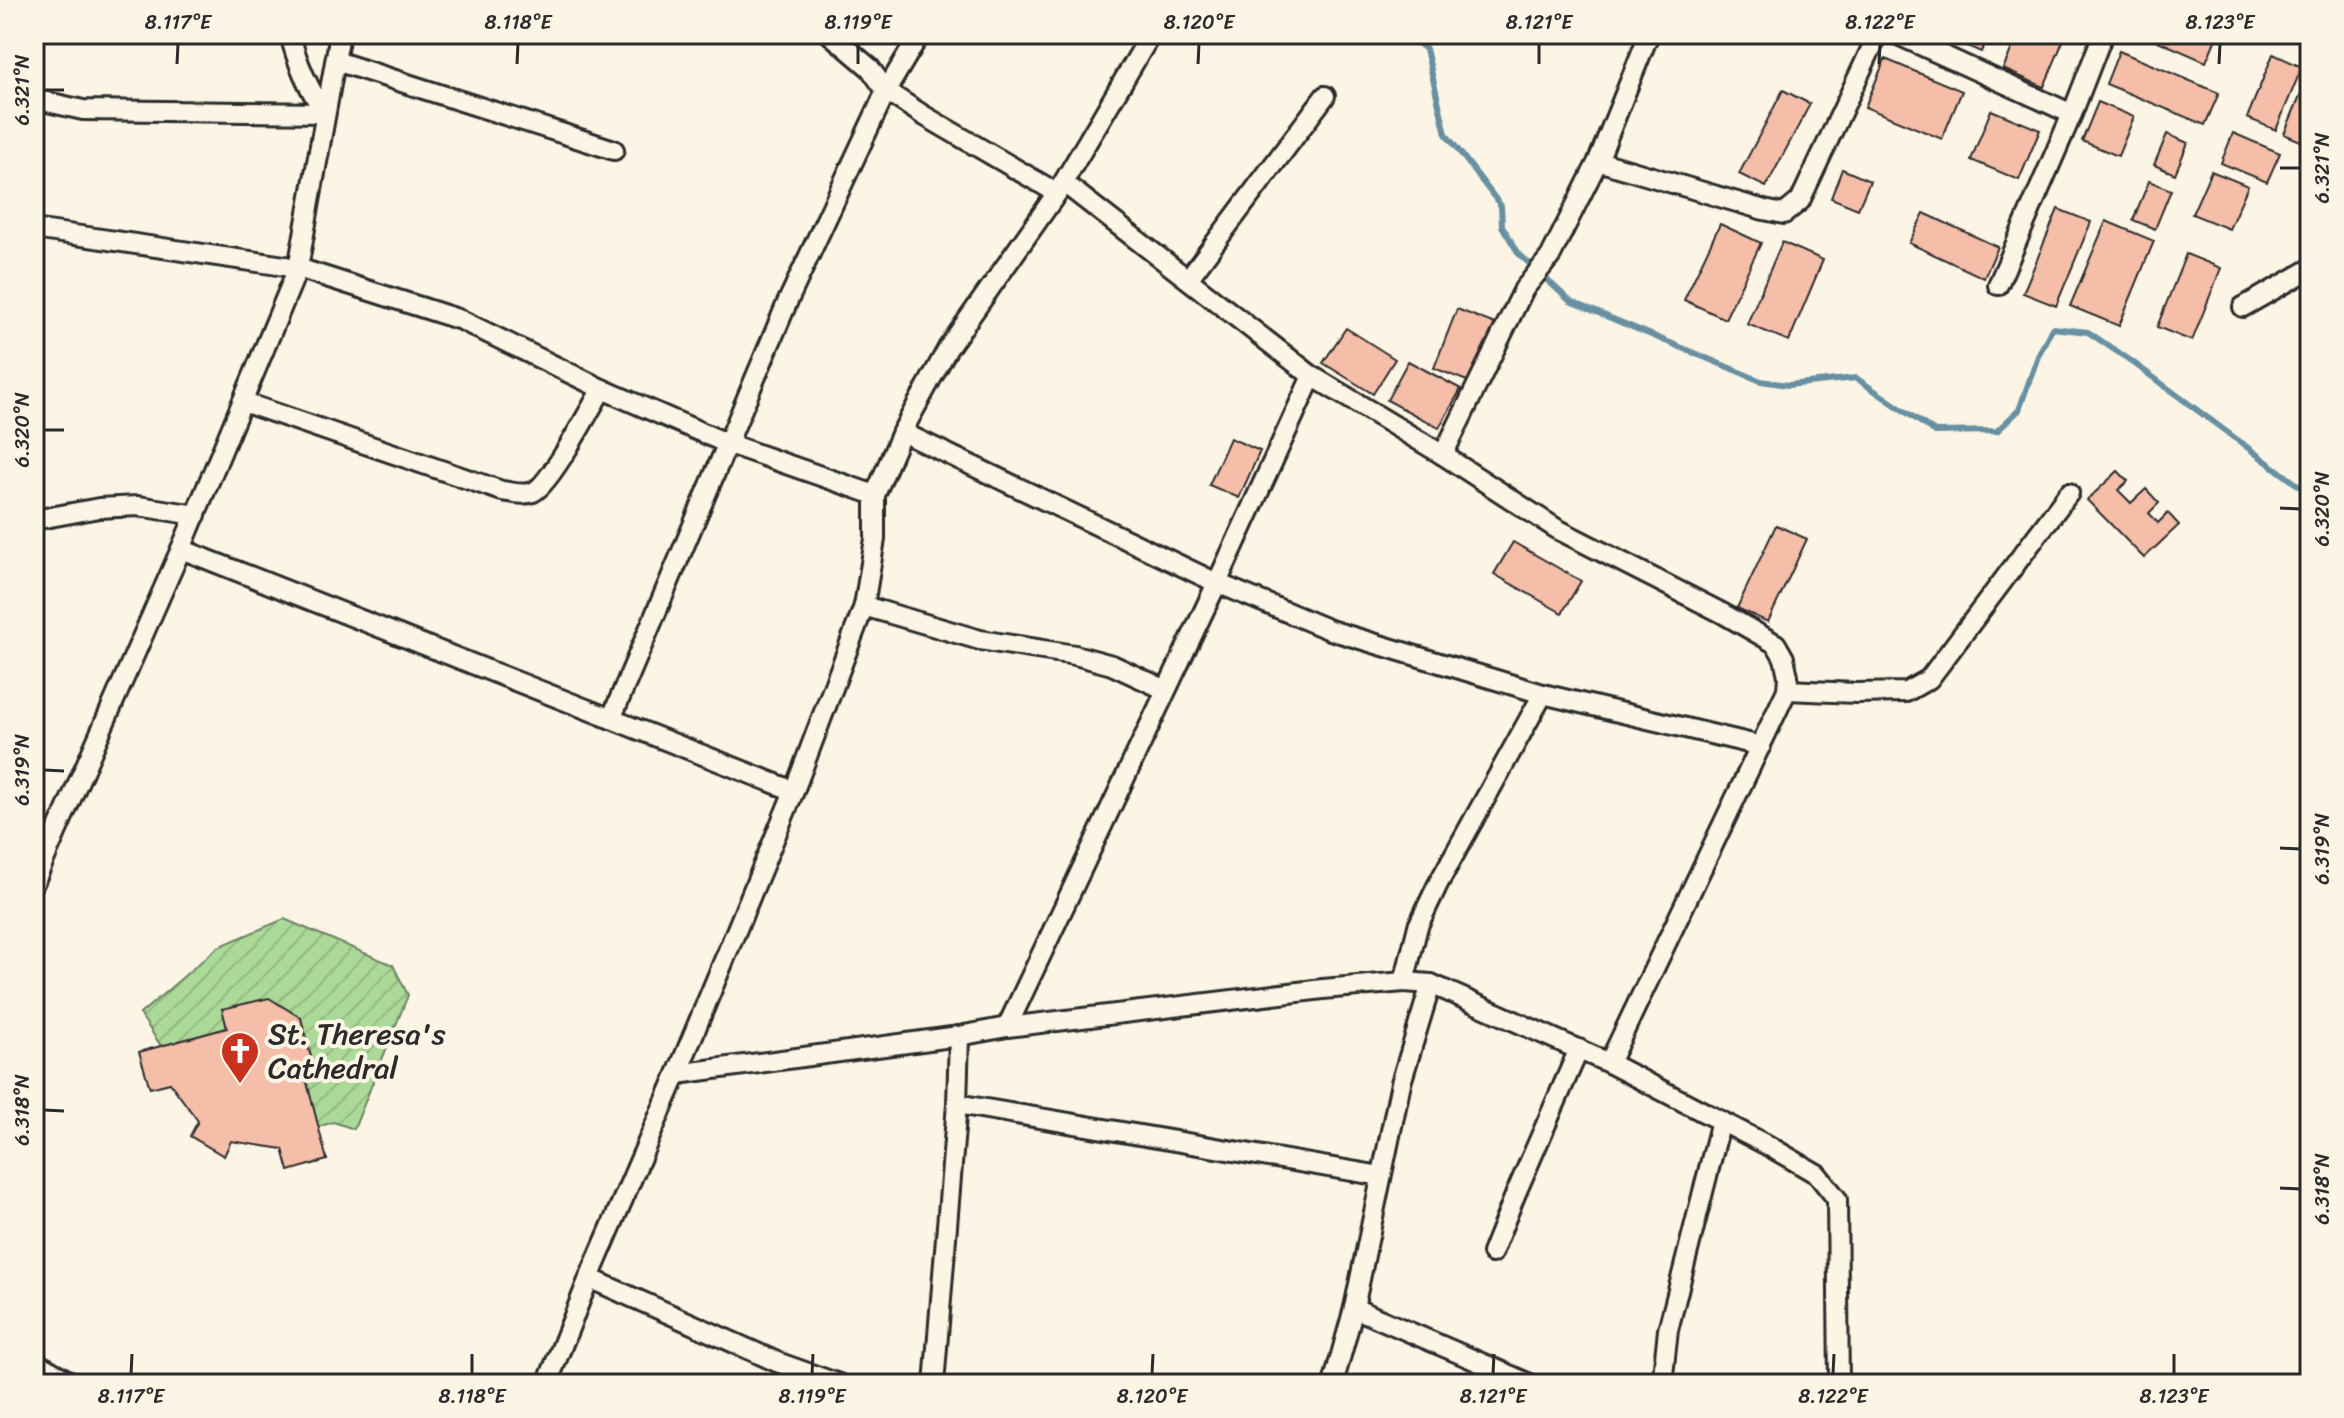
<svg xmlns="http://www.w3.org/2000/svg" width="2344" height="1418" font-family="Sriracha,sans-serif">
<defs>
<pattern id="garden-furrows" width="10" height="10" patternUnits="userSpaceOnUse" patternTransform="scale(2)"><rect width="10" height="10" fill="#abd998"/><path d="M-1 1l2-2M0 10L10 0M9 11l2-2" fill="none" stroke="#93ba83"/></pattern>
</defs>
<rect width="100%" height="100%" fill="#fcf5e5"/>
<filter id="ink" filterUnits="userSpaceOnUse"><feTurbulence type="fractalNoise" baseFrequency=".0125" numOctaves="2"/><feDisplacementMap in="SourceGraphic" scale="16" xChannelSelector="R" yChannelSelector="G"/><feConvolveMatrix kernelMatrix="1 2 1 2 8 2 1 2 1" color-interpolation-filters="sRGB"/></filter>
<g filter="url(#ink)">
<polygon fill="url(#garden-furrows)" stroke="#6b8262" stroke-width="2" points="284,919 393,965 408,995 354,1129 333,1122 318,1127 304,1071 313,1069 223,1009 227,1028 161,1046 140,1014 218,947"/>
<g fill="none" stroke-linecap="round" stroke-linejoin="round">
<polyline stroke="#6790a2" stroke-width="6" points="1406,34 1426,49 1446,134 1501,206 1502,226 1519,254 1570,301 1761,381 1788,385 1856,378 1935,432 1997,431 2019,410 2038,356 2052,328 2088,332 2131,361 2310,494"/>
</g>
<g fill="#f5bea9" stroke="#2b2b2b" stroke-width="2">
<polygon points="1953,34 1989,34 1981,52 1951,39"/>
<polygon points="2018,34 2066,34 2044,87 2003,69"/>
<polygon points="2142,34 2212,34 2217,36 2206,62"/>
<polygon points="2119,51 2219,93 2205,125 2106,84"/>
<polygon points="2273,54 2302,67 2276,130 2247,118"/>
<polygon points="1885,59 1962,91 1942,139 1865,107"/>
<polygon points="2309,74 2310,75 2310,145 2284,134"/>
<polygon points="1783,90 1810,104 1766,187 1739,174"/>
<polygon points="2098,102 2134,117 2118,156 2082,141"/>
<polygon points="1991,110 2040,130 2019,180 1971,160"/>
<polygon points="2233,133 2280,153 2267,182 2221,163"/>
<polygon points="2167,134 2188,143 2175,174 2154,165"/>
<polygon points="1842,169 1870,181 1858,209 1831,198"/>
<polygon points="2211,171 2248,186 2229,229 2192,214"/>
<polygon points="2149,181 2171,190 2155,229 2133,220"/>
<polygon points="2058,209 2091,222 2056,306 2023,293"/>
<polygon points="1924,213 1998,247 1984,278 1909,243"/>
<polygon points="2106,221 2154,241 2119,326 2070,306"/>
<polygon points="1720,224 1761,243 1725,319 1684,300"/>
<polygon points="1782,242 1823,260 1789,341 1747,324"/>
<polygon points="2186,254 2221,268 2192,341 2157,327"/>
<polygon points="1457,309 1495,324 1472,383 1434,368"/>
<polygon points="1346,328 1395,359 1373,394 1323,363"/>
<polygon points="1408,361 1461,389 1439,428 1387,400"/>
<polygon points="1230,438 1260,451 1239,498 1209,485"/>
<polygon points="2118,471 2128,481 2118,490 2131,503 2146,489 2159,503 2149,513 2158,523 2168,513 2179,525 2144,558 2087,500"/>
<polygon points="1776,525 1807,539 1768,622 1737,608"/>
<polygon points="1513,542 1581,581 1562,613 1494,574"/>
<polygon points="269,998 301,1018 314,1069 304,1071 327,1160 289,1171 283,1149 231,1141 224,1156 190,1136 198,1121 170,1083 150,1088 139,1052 227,1028 222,1009"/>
</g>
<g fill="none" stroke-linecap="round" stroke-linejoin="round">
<g stroke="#2b2b2b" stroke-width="24">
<g id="street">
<path d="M 290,34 C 297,64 308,88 325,113"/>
<polyline points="830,34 870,68 886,91 923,115 1057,193"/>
<polyline points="1896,34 2072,114"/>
<polyline points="336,61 614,150"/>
<polyline points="34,99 83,110 325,113"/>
<polyline points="1598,161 1764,210 1784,214 1800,201 1878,34"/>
<polyline points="1064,183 1312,376 1443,455 1557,529 1722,613 1776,644 1784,658 1788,676 1787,690 1609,1063"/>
<polyline points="34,229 298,268 461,320 602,389 726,443 875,495"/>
<polyline points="1188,279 1325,96"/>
<polyline points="1998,285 2072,114 2103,34"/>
<polyline points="2243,307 2310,269"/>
<path d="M 243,402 L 502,491 C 512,492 523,496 533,492 C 550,485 590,409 602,389"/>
<polyline points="902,432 1217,583 1330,630 1543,694 1761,746"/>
<polyline points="1443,455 1524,289 1550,257 1598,161 1649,34"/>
<polyline points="34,520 99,508 138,506 196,515"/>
<polyline points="181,549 794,791"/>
<polyline points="864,606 980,640 1075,655 1112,665 1166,690"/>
<polyline points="1787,690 1856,693 1906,692 1929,679 2069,493"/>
<polyline points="611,719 787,303 886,91 920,34"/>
<polyline points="34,883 181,549 298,268 340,34"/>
<polyline points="1404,982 1418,926 1438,884 1543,694"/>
<polyline points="1007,1027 1217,583 1312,376"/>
<polyline points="677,1074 959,1036 1007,1027 1323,989 1404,982 1431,984 1609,1063 1767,1145 1817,1174 1837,1199 1839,1384"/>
<polyline points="957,1104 1381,1176"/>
<polyline points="1492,1253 1516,1193 1579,1049"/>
<polyline points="589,1278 777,1362 839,1384"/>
<polyline points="1354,1308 1530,1384"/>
<polyline points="547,1384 589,1278 677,1074 794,791 864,606 875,539 875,495 902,432 948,348 1057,193 1151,34"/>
<polyline points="934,1384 957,1104 959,1036"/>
<polyline points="1333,1384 1354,1308 1401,1083 1431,984"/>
<polyline points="1662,1384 1668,1330 1721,1121"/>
</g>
</g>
<g stroke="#2b2b2b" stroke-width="32">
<polyline id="secondary" points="34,1366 66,1384"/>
</g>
<use href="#street" stroke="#fcf5e5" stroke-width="18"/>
<use href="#secondary" stroke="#fcf5e5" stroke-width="26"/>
</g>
</g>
<path fill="none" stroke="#2b2b2b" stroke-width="3" d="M 177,64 L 178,44M 517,64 L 518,44M 858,64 L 858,44M 1198,64 L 1199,44M 1539,64 L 1539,44M 1879,64 L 1880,44M 2219,64 L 2220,44M 44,90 L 64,90M 2280,168 L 2300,168M 44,430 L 64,430M 2280,508 L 2300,509M 44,770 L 64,771M 2280,848 L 2300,849M 44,1110 L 64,1111M 2280,1188 L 2300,1189M 131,1374 L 132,1354M 472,1374 L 472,1354M 812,1374 L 813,1354M 1152,1374 L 1153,1354M 1493,1374 L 1494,1354M 1833,1374 L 1834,1354M 2174,1374 L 2174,1354"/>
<defs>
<g id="church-pin" transform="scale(2)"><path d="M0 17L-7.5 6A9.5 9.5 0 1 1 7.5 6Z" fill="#c8321e" stroke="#fcf5e5"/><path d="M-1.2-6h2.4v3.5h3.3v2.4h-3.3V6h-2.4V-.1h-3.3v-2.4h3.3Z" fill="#fff"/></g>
</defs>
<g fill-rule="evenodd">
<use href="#church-pin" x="240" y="1051"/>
</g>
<g text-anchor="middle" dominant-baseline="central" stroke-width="8" stroke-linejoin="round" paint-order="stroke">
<g font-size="30" fill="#2b2b2b" stroke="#fcf5e5" text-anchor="start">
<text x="268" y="1034">St. Theresa's<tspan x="268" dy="34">Cathedral</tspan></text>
</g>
</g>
<rect width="2344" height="1418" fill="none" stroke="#fcf5e5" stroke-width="88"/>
<rect x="44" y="44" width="2256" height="1330" fill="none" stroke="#2b2b2b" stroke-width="3"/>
<g font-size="20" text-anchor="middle" fill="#2b2b2b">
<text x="178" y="29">8.117°E</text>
<text x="518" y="29">8.118°E</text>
<text x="858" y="29">8.119°E</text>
<text x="1199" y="29">8.120°E</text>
<text x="1539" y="29">8.121°E</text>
<text x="1880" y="29">8.122°E</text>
<text x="2220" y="29">8.123°E</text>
<text transform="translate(22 90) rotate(-90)" y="7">6.321°N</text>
<text transform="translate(2322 168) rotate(-90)" y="7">6.321°N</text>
<text transform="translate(22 430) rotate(-90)" y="7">6.320°N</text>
<text transform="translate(2322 509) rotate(-90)" y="7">6.320°N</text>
<text transform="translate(22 770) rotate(-90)" y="7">6.319°N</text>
<text transform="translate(2322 849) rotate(-90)" y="7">6.319°N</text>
<text transform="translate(22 1110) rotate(-90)" y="7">6.318°N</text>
<text transform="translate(2322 1189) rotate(-90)" y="7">6.318°N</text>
<text x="131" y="1403">8.117°E</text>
<text x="472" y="1403">8.118°E</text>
<text x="812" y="1403">8.119°E</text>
<text x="1152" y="1403">8.120°E</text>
<text x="1493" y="1403">8.121°E</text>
<text x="1833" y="1403">8.122°E</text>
<text x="2174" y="1403">8.123°E</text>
</g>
</svg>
